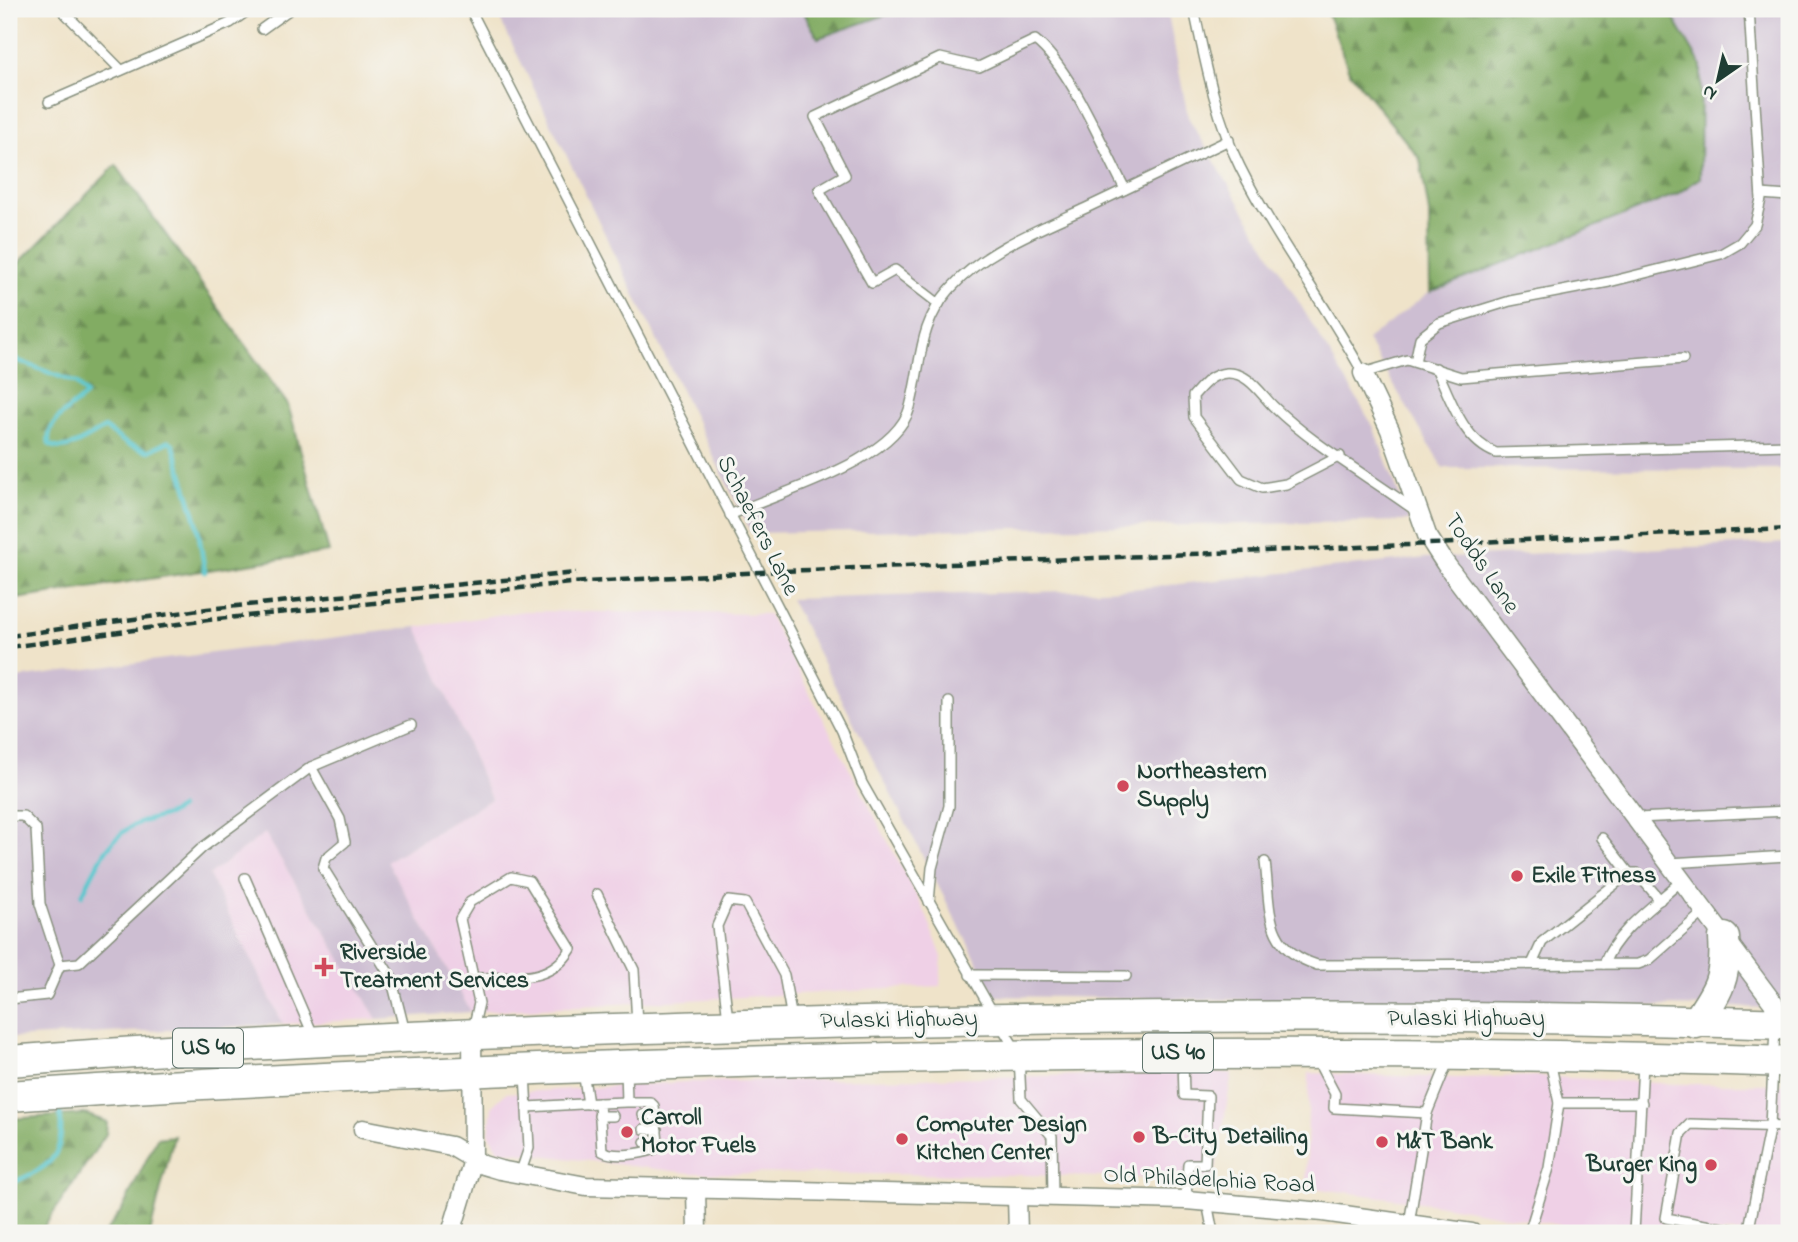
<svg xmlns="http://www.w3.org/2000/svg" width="1798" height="1242" font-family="'Indie Flower',sans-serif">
<defs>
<pattern id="forest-firs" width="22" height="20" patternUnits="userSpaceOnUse" patternTransform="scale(1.75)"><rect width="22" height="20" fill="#82ac63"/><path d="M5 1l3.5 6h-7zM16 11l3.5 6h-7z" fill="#6a8d52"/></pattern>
</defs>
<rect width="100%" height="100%" fill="#f6f6f2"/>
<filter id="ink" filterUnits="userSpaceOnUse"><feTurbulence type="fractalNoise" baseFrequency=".0143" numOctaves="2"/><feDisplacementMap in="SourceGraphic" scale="14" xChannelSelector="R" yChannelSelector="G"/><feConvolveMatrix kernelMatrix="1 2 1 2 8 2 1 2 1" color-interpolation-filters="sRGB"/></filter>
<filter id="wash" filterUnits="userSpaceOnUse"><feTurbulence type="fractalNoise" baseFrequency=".00686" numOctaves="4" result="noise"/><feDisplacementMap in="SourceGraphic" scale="28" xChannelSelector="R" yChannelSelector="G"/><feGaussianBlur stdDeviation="1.57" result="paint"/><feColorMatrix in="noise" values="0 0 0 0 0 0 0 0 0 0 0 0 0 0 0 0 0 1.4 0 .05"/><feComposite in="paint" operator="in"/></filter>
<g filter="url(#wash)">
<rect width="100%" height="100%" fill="#efe3c9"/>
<g fill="#efd0e6">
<polygon points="524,611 768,614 926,914 942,957 940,986 471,1012 387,861 491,799 417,627"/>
<polygon points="265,833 377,1019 283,1024 209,875"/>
<polygon points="1232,1073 1214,1180 1029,1175 690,1173 498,1150 489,1135 492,1106 506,1093 685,1082"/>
<polygon points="1309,1073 1456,1078 1535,1076 1675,1084 1789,1084 1789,1233 1605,1233 1436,1204 1306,1187"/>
</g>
<g fill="#cdbed2">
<polygon points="495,9 802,9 818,38 903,9 1167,9 1188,117 1373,426 1409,521 751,533"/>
<polygon points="1668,9 1789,9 1789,469 1443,468 1367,340 1430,292 1677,194 1700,178 1701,65"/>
<polygon points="1789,543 1789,1008 995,996 790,599 1131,589 1426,558"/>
<polygon points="417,627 491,799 387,861 471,1012 377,1019 265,833 209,875 283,1024 9,1038 9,679"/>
</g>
<g fill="url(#forest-firs)" stroke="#50744c" stroke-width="2">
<polygon points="802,9 903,9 818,38"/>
<polygon points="1326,9 1668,9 1701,65 1700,178 1677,194 1430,292 1429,213 1420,159 1349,71"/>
<polygon points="116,165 288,405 329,552 9,600 9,273"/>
<polygon points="85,1114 107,1122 106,1134 40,1233 9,1233 9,1119"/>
<polygon points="174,1136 150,1233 105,1233 122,1210 157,1138"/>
</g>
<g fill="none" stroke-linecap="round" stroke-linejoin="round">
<g stroke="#58c6cd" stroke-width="4.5">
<path d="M 9,357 L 76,383 L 86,395 C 71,408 45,422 49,444 C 65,456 89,436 105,428 L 127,444 L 149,451 L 169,441 L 173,444 L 197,523 L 205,572"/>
<path d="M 82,895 C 95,869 109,834 139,823 C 154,817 167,818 180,808"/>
<path d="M 9,1184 C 52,1166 65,1158 60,1110"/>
</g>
</g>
</g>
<g filter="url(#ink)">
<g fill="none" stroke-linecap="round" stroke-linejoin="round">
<g stroke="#87907e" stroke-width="12">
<g id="service">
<polyline points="61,9 121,70"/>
<polyline points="470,9 842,731 862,783 993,1013"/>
<path d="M 1194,9 C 1205,61 1216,119 1240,167 C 1276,239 1325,303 1363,373 L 1407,360 L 1461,377 L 1683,359"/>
<polyline points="262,29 290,9"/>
<polyline points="49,102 230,23 250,9"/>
<polyline points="1761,194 1789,196"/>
<path d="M 939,304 L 895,270 L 872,283 L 819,190 L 845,175 L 815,117 L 940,58 L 979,67 L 1035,40 C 1071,68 1103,148 1125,189"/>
<polyline points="1415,362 1420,338 1439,323 1510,301 1609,282 1721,254 1740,243 1755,225 1761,199 1749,9"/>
<path d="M 1436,368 C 1451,399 1462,440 1496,453 L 1789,445"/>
<path d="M 1340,456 L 1286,484 L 1262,488 L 1241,479 L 1194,417 L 1193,396 C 1203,385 1211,374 1227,373 C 1248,372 1260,393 1273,406 C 1315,447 1370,477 1416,511"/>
<path d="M 730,515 C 779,492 895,462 910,407 C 922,364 917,326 950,289 C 985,250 1040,229 1086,208 C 1134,185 1182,162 1229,140"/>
<polyline points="311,767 411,725"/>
<polyline points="9,816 23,816 36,829 40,904 60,965 47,995 9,999"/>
<polyline points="1637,818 1789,811"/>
<polyline points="1602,838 1629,873"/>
<path d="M 1265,862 C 1271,909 1263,948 1317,965 L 1638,964 L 1649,960 L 1704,912"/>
<polyline points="1669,863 1789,856"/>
<polyline points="245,878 314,1037"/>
<polyline points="597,894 634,970 637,1024"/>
<polyline points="929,902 932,868 949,806 949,702"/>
<polyline points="1532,964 1542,942 1629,873 1637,873 1660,900"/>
<path d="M 1604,964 C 1616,931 1656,904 1681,881"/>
<polyline points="60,965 79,963 202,848 311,767 340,819 345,842 326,858 323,868 391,977 405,1032"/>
<polyline points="970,975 1126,976"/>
<polyline points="728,1020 717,926 728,901 745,903 784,975 792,1019"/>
<polyline points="1000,1024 1019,1055 1021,1099 1052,1136 1053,1198"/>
<path d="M 473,1029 L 479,1003 L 460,919 L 470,902 L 511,877 L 529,881 L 571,949 C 549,985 512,976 474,978"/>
<polyline points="1183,1060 1184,1095 1208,1096 1205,1164 1188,1164 1186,1200"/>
<polyline points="1317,1060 1335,1094 1334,1108 1427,1113"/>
<path d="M 626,1069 L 627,1102 L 650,1102 L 654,1106 L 658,1142 L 655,1149 C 641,1154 615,1158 602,1151 L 599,1103 L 627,1102"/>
<polyline points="583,1071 588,1104"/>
<polyline points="1559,1103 1642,1103"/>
<polyline points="528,1107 599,1103"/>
<polyline points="643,1115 657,1115"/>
<polyline points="599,1116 613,1116"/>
<polyline points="644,1129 657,1130"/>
<polyline points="645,1142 658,1142"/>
<polyline points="520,1174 529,1148 525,1073"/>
<polyline points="1207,1202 1213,1233"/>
<polyline points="1409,1224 1427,1113 1449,1059"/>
<polyline points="1529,1233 1549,1168 1559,1103 1550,1061"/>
<polyline points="1634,1233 1643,1063"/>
<polyline points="1748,1233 1770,1125 1775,1029"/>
<polyline points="1750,1233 1666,1218 1681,1133 1690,1124 1789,1127"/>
</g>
</g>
<g stroke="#87907e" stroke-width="21">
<g id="minor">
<polyline points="1363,373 1390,430 1427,535 1445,563 1774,1004 1775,1024"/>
<polyline points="363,1129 451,1146 483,1165 500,1170 586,1186 1186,1200 1323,1212 1472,1233"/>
<polyline points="696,1190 697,1233"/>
<polyline points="1017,1197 1018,1233"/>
<polyline points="451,1233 473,1160 472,1034"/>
</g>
</g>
<g stroke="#87907e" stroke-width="33">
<g id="trunk">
<path d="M 1696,1023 C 1718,991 1727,978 1724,938"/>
<path d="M 9,1061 C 279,1040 551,1030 822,1023 C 1144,1015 1467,1013 1789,1024"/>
<path d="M 9,1096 C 161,1085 313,1078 465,1072 C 906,1053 1348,1047 1789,1062"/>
</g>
</g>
<use href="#service" stroke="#fff" stroke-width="9"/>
<use href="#minor" stroke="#fff" stroke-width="18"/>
<use href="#trunk" stroke="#fff" stroke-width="30"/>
<g stroke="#1f3d34" stroke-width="4.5" stroke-dasharray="10 5" stroke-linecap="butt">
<polyline points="9,636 207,609 576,573"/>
<polyline points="9,647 208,620 570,583 761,572 1789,529"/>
</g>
</g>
</g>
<g fill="#d1495b" stroke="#f6f6f2" stroke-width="2.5">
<circle cx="1123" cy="786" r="7"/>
<circle cx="1517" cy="876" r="7"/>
<path d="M320.5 956.5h7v7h7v7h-7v7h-7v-7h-7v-7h7z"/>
<circle cx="627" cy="1132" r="7"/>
<circle cx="1139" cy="1137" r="7"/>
<circle cx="902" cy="1139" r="7"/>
<circle cx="1382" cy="1142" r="7"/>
<circle cx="1711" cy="1165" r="7"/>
</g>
<g text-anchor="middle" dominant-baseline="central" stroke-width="6" stroke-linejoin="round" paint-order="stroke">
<g fill="#f6f6f2" stroke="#60746d" stroke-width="2">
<rect x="173" y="1028.5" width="70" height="39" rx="5"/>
<rect x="1143" y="1033.5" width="70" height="39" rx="5"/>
</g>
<g font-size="23" font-weight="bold" fill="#1f3d34">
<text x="208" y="1048">US 40</text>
<text x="1178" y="1053">US 40</text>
</g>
<g font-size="24" fill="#1f3d34" stroke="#f6f6f2">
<text transform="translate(757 526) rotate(63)">Schaefers Lane</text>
<text transform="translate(1481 564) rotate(56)">Todds Lane</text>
<text x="1466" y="1019">Pulaski Highway</text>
<text transform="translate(899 1021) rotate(-1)">Pulaski Highway</text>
<text transform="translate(1209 1181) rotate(3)">Old Philadelphia Road</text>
</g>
<g font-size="24" font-weight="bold" fill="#1f3d34" stroke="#f6f6f2" text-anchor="start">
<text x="1137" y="772">Northeastern<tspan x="1137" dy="28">Supply</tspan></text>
<text x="1531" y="876">Exile Fitness</text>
<text x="340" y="953">Riverside<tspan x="340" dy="28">Treatment Services</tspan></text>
<text x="641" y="1118">Carroll<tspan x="641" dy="28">Motor Fuels</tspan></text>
<text x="916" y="1125">Computer Design<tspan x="916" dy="28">Kitchen Center</tspan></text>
<text x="1153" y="1137">B-City Detailing</text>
<text x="1396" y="1142">M&amp;T Bank</text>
<text x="1697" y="1165" text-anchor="end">Burger King</text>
</g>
</g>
<rect width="1798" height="1242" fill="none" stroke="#f6f6f2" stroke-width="35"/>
<g transform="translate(1718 80) rotate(214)" stroke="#f6f6f2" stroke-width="5" paint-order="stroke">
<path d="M0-5L12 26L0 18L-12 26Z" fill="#1f3d34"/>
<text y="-10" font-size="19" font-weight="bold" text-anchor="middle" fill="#1f3d34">N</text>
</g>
</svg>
